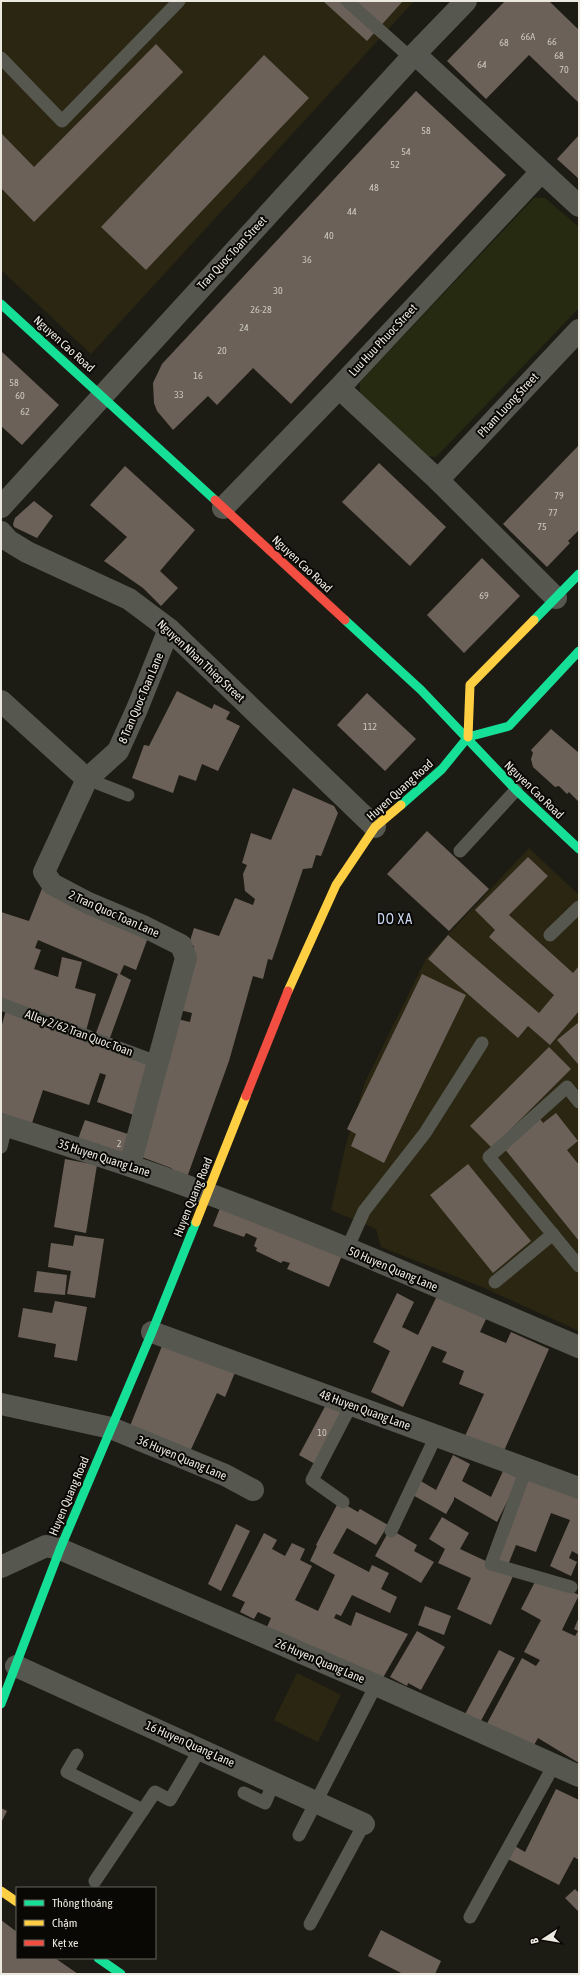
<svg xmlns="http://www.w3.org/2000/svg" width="580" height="1975" font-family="'Asap Condensed',sans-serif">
<rect width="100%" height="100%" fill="#1d1c14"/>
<g fill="#2a2612">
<polygon points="1,1 414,1 91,354 1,270"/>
<polygon points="529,848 579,895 579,1331 482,1287 381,1247 376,1229 331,1210 346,1144 365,1082 427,957"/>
<polygon points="297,1673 341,1695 318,1742 274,1720"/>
</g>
<polygon fill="#252a10" points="534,198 545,198 579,227 579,308 436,457 427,456 360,394 360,382"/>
<g fill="#6c6159">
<polygon points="323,1 403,1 367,41"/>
<polygon points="505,1 549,1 579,30 579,103 529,55 486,99 447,61"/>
<polygon points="156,44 183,72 34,222 1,188 1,133 34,167"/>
<polygon points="264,55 309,98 146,270 101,227"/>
<polygon points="416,91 506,175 291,404 253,368 217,405 208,396 173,430 157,411 154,403 153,383 162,364"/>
<polygon points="579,135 579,179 557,159"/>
<polygon points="1,351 59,405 22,445 1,426"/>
<polygon points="579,445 579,530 568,541 570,543 547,567 503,524"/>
<polygon points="379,463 446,527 410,566 342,502"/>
<polygon points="125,466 195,530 160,571 178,588 161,606 143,588 104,561 127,537 90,505"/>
<polygon points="34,501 53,516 37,538 14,527 13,524 15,518"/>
<polygon points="482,558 520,596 464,653 427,615"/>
<polygon points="177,691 212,709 214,704 230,712 226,719 240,726 218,771 202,764 196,781 179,775 173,793 132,778 144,745 149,746"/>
<polygon points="367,693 416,739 385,771 337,725"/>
<polygon points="551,729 579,753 579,802 569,792 567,794 559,786 555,787 533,767 531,759 533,753 531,750"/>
<polygon points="293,788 334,806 338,813 321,856 316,855 312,868 303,869 272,960 268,959 263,979 253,976 229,1061 186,1180 171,1168 139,1156 177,1019 190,1022 192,1013 180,1010 194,946 189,944 194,928 219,936 235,898 253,905 255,899 245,891 243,874 247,865 242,863 251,833 271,840"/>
<polygon points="427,831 489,889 449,931 387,874"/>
<polygon points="528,857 548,876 509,915 573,973 579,966 579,1011 550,1045 528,1026 518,1038 428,959 448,935 539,1013 554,995 489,937 495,930 475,910"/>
<polygon points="43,886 150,932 136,970 124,965 120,974 131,980 107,1046 93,1041 118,974 38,940 35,948 41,950 34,969 58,977 62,957 82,962 75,988 96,994 86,1031 1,1000 1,912 29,921"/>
<polygon points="422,974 466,995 384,1163 351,1146 356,1134 347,1129"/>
<polygon points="6,1010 161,1065 145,1119 97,1102 106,1075 100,1073 89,1105 43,1090 32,1123 1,1113 1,1028"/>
<polygon points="579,1022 579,1063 578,1064 557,1040"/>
<polygon points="549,1047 571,1069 492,1148 470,1126"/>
<polygon points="556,1113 578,1141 567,1150 579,1165 579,1241 504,1148 540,1119 543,1123"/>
<polygon points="85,1120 134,1136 129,1156 78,1139"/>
<polygon points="65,1159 97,1165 86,1233 54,1227"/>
<polygon points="468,1164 531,1241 493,1273 430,1195"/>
<polygon points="222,1203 343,1253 329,1287 287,1269 290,1263 283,1261 281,1263 256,1251 257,1248 254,1246 257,1238 246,1233 244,1237 213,1226"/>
<polygon points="75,1235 104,1239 95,1298 67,1294 71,1271 48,1267 51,1243 73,1246"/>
<polygon points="37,1271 67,1275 65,1295 34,1292"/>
<polygon points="397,1293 414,1302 402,1327 418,1335 437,1296 486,1319 480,1332 506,1343 511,1332 549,1349 503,1453 465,1436 484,1394 459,1384 464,1371 442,1362 447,1352 432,1346 403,1407 371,1392 390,1351 373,1342"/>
<polygon points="55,1301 87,1307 77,1361 54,1357 56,1344 18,1337 23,1308 52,1313"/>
<polygon points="164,1341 236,1370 225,1397 217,1393 187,1458 128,1431"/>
<polygon points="328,1401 344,1410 315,1464 299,1455"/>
<polygon points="453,1455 470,1464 462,1481 491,1497 503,1471 519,1478 497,1522 454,1497 454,1500 446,1514 411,1494 419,1480 436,1490"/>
<polygon points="524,1479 579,1495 579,1555 572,1551 569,1558 577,1562 571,1576 550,1566 570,1520 551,1513 536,1552 516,1545 508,1565 494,1560"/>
<polygon points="339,1501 358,1512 360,1509 388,1525 376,1545 347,1528 333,1553 369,1572 372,1565 389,1573 381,1589 397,1597 390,1613 352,1595 341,1616 336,1614 334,1618 351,1626 356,1612 408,1634 380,1683 266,1629 271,1618 258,1612 254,1619 240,1612 245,1602 232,1596 264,1533 277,1540 272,1549 285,1556 292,1543 305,1549 300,1560 312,1566 295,1600 318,1611 335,1575 310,1561 317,1546 316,1545"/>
<polygon points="442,1517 469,1533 460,1549 514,1574 491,1625 457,1609 471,1578 438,1563 445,1549 429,1539"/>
<polygon points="236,1524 250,1531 221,1591 208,1584"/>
<polygon points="390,1529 417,1545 414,1551 434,1562 421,1583 375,1556"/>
<polygon points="540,1572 558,1585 579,1595 562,1630 575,1636 578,1631 574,1629 579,1617 579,1763 538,1738 530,1752 484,1729 522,1658 536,1666 540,1660 524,1652 541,1620 521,1609"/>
<polygon points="425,1606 451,1616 444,1635 418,1625"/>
<polygon points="417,1631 445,1647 421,1690 408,1683 407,1686 390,1677"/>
<polygon points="499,1650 515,1658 477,1728 462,1720"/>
<polygon points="556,1789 579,1800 579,1860 574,1857 559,1885 506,1858 513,1845 525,1852"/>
<polygon points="1,1808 7,1811 1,1823"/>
<polygon points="575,1889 579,1893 579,1912 565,1898"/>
<polygon points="1,1920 17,1932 17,1958 55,1958 78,1974 1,1974"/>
<polygon points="381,1930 441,1961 435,1974 403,1974 368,1956"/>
</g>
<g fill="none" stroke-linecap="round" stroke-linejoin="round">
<g stroke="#565850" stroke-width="13">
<polyline points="347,1 411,58"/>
<polyline points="1,58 62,121 179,1"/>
<polyline points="87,779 128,795"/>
<polyline points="460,851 516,790"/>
<polyline points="550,935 579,907"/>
<polyline points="1,1004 157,1062"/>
<polyline points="579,1102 567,1087 489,1157 579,1266"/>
<polyline points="1,1147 6,1126"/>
<polyline points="347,1249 364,1211 425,1133 482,1043"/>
<polyline points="495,1282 553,1234"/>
<polyline points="526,1469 491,1564 571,1587"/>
<polyline points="343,1502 312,1480 351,1405"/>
<polyline points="391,1531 436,1436"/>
<polyline points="77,1755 67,1772 143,1810"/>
<polyline points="244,1793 265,1803 274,1782"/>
<polyline points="299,1835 376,1685"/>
<polyline points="95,1881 155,1792 170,1800 200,1749"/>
<polyline points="470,1917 554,1765"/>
<polyline points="310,1924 364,1824"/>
</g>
<g stroke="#565850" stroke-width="22">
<polyline points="415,54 579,206"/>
<polyline points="339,388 438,480 556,598"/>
<polyline points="438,480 579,330"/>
<polyline points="1,507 411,58 466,1"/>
<polyline points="223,508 339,388 541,172"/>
<polyline points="1,532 9,541 27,552 129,599 169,629 375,827"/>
<polyline points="1,701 87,779 44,872 52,884 88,903 145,927 181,945 186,958 130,1165"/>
<polyline points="87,779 118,751 137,709 169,629"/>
<path d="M 1,1124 C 63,1144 126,1163 187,1186 C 320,1234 449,1292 579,1347"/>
<polyline points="152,1332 579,1488"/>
<polyline points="1,1404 111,1428 225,1475 253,1490"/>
<polyline points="1,1567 46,1546 60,1549 376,1685 579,1776"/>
<polyline points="16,1666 364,1824"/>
</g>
<g stroke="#16e098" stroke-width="9">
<polyline points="1,304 215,500"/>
<polyline points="345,620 421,690 516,790 579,849"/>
<polyline points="534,620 579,574"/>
<polyline points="401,805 442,769 468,737 509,726 579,651"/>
<polyline points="1,1704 60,1549 152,1332 196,1222"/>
<polyline points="98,1958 121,1974"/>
</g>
<g stroke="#ffcf43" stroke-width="9">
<polyline points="468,737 470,685 534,620"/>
<polyline points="288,991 336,885 375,827 401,805"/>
<polyline points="196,1222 246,1096"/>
<polyline points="1,1891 17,1902"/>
</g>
<g stroke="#f24e42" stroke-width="9">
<polyline points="215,500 345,620"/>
<polyline points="246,1096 288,991"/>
</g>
</g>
<g text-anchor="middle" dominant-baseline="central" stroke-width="4" stroke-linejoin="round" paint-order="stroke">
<g font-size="10" fill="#ccc8be">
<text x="528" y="36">66A</text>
<text x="552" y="41">66</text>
<text x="504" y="42">68</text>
<text x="559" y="55">68</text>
<text x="482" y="64">64</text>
<text x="564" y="69">70</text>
<text x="426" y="130">58</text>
<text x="406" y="151">54</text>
<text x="395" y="164">52</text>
<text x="374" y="187">48</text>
<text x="352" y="211">44</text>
<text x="329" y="235">40</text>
<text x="307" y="259">36</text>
<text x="278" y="290">30</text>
<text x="261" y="309">26-28</text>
<text x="244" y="327">24</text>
<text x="222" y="350">20</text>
<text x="198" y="375">16</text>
<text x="14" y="382">58</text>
<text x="179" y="394">33</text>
<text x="20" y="395">60</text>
<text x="25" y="411">62</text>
<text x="559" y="495">79</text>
<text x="553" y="512">77</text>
<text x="542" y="526">75</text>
<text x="484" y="595">69</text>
<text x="370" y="726">112</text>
<text x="119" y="1143">2</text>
<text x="322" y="1432">10</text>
</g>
<g font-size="12" fill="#eceae0" stroke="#0a0804">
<text transform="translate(232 253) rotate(-47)">Tran Quoc Toan Street</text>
<text transform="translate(383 340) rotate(-47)">Luu Huu Phuoc Street</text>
<text transform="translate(64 344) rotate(42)">Nguyen Cao Road</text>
<text transform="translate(508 405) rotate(-47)">Pham Luong Street</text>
<text transform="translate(302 564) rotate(43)">Nguyen Cao Road</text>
<text transform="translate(201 661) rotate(43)">Nguyen Nhan Thiep Street</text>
<text transform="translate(141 698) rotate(-67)">8 Tran Quoc Toan Lane</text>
<text transform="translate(400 790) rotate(-42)">Huyen Quang Road</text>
<text transform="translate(534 790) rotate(44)">Nguyen Cao Road</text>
<text transform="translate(114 914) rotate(24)">2 Tran Quoc Toan Lane</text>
<text transform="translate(79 1033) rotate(20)">Alley 2/62 Tran Quoc Toan</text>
<text transform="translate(104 1158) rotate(18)">35 Huyen Quang Lane</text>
<text transform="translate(193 1197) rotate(-68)">Huyen Quang Road</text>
<text transform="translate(393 1269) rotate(23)">50 Huyen Quang Lane</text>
<text transform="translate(365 1410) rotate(20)">48 Huyen Quang Lane</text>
<text transform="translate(182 1458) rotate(23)">36 Huyen Quang Lane</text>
<text transform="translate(69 1496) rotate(-67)">Huyen Quang Road</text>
<text transform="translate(320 1661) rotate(23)">26 Huyen Quang Lane</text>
<text transform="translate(190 1744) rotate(24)">16 Huyen Quang Lane</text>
</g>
<g font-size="14" letter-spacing="1" fill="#c9d9f3" stroke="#0a0804">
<text x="395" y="919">DO XA</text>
</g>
</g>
<rect width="580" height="1975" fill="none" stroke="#eceae0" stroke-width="4"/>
<rect x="16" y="1887" width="140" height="72" fill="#0a0804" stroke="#64625c"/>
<rect x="24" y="1900" width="20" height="6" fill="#16e098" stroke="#64625c"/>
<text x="52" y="1907" font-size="12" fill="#eceae0">Thông thoáng</text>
<rect x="24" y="1920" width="20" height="6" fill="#ffcf43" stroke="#64625c"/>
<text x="52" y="1927" font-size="12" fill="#eceae0">Chậm</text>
<rect x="24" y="1940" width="20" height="6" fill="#f24e42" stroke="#64625c"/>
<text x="52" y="1947" font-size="12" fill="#eceae0">Kẹt xe</text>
<g transform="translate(544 1939) rotate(258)" stroke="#0a0804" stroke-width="3" paint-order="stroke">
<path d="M0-3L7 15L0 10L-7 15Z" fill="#eceae0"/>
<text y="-6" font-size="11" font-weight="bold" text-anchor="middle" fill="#eceae0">B</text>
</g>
</svg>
